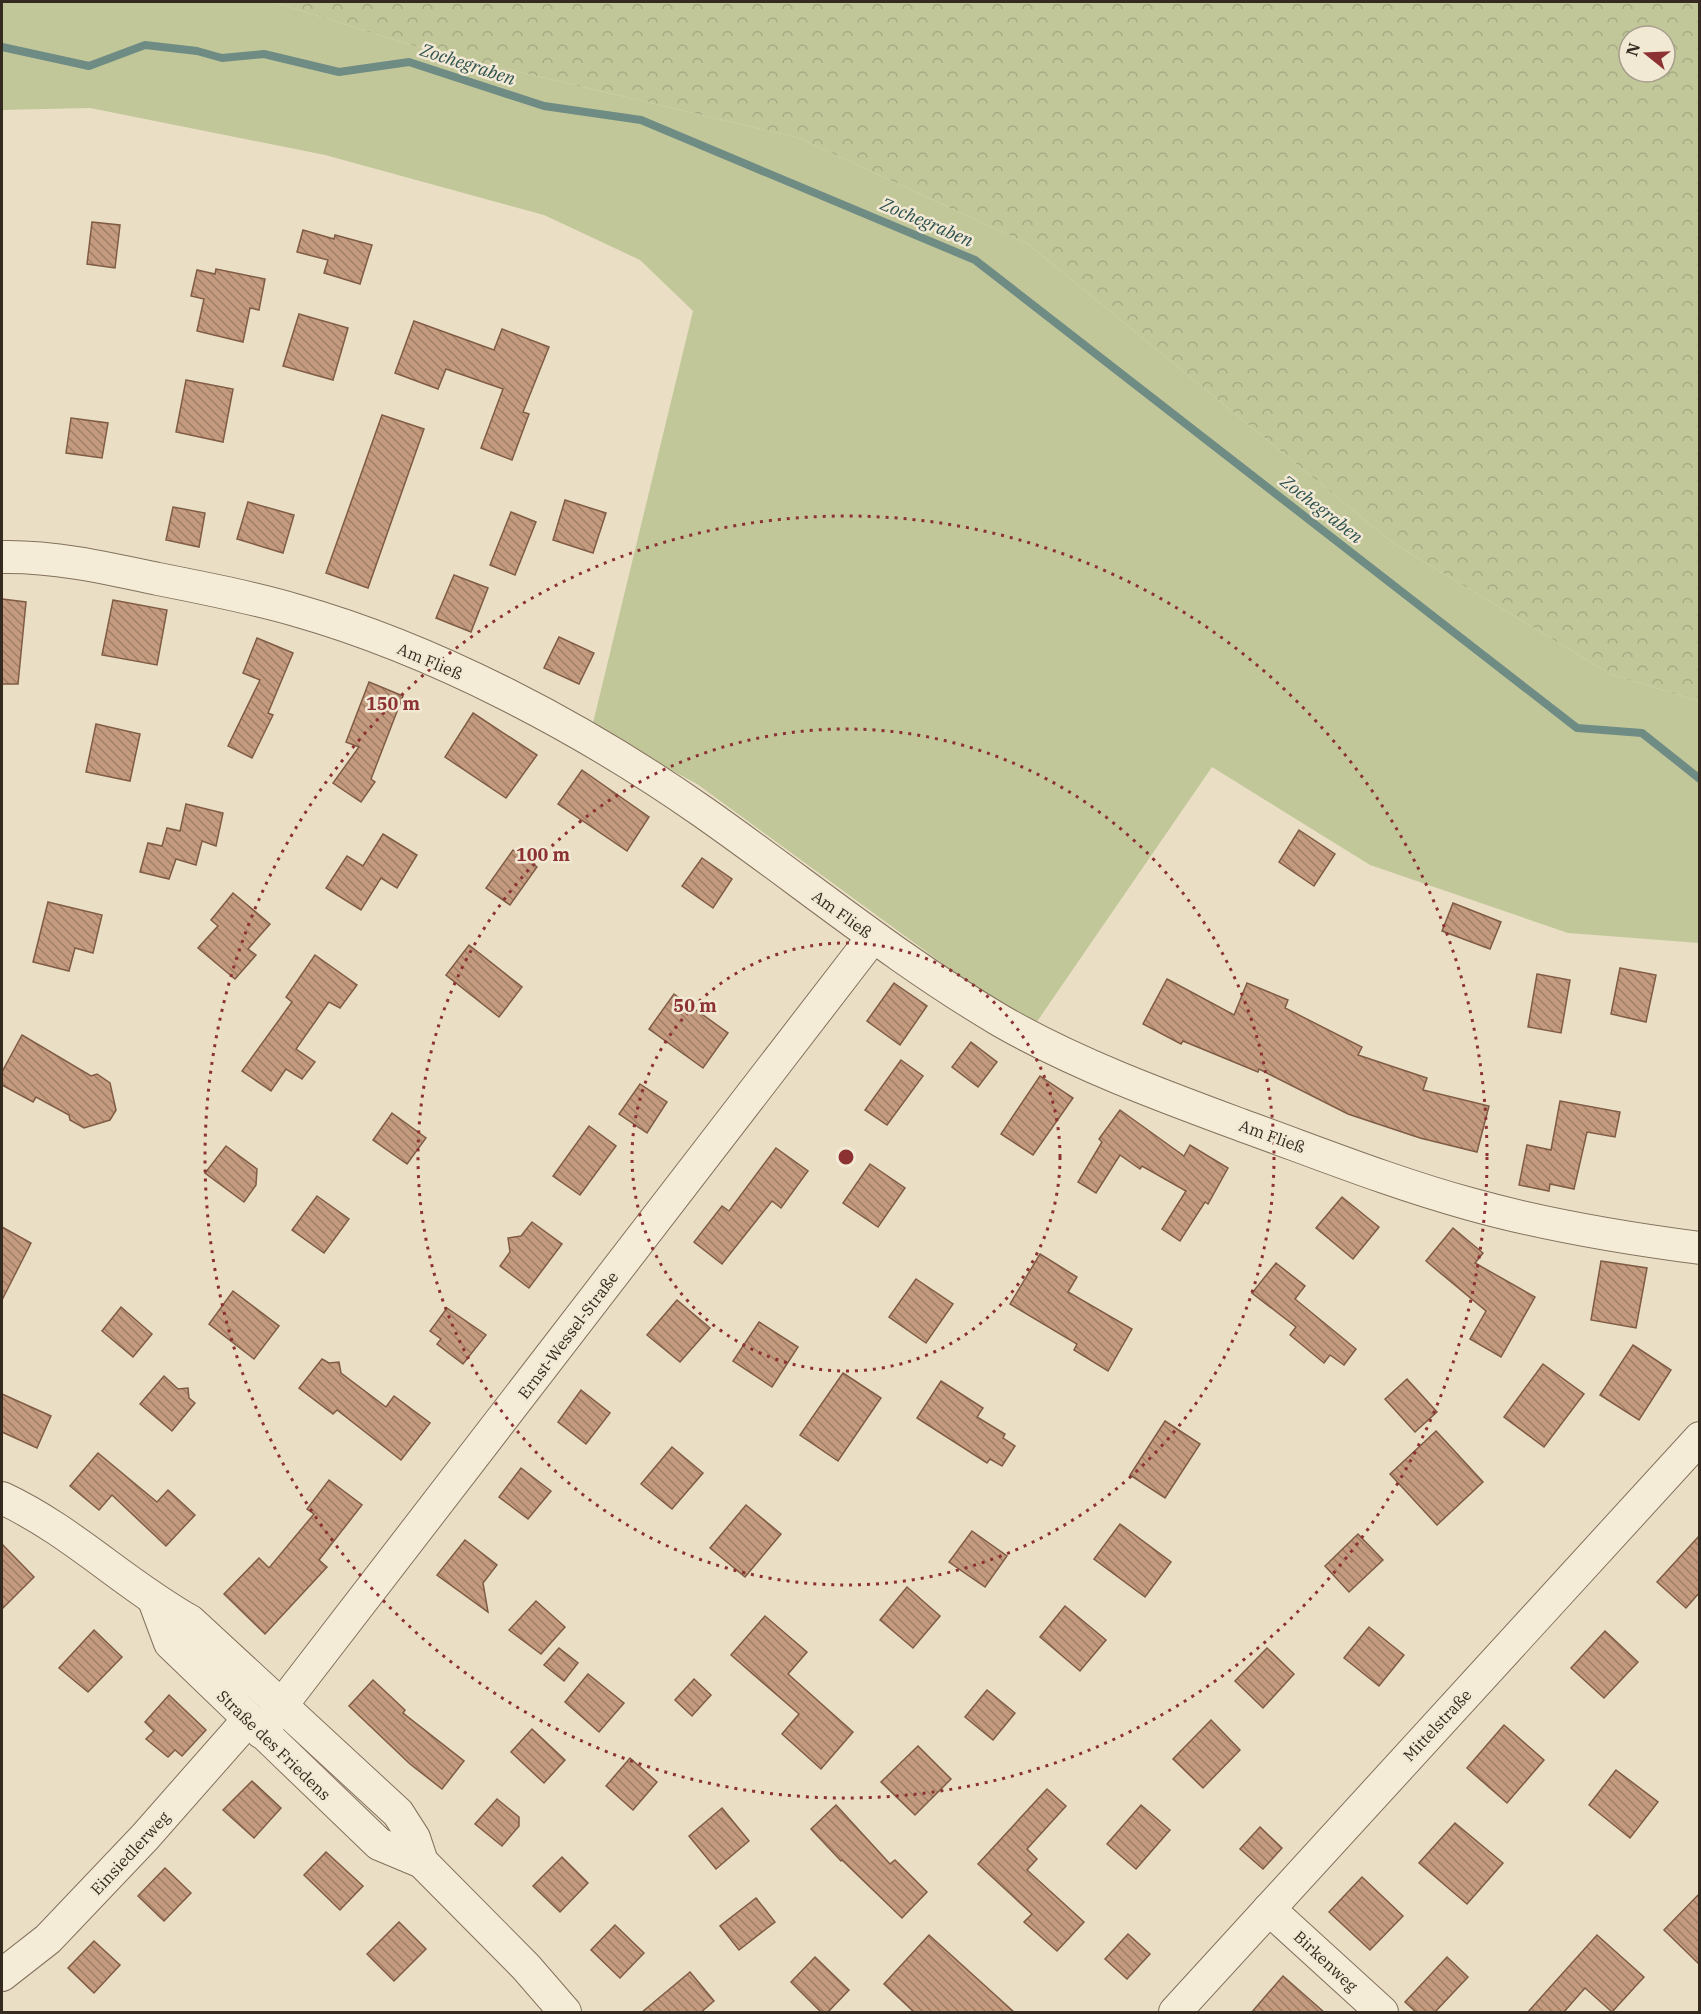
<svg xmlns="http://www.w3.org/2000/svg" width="1701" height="2014" font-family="'IBM Plex Serif',serif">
<defs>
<pattern id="forest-crowns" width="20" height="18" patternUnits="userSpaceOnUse" patternTransform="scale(1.5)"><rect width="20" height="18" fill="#c2c79a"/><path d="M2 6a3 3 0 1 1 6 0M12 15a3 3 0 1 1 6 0" fill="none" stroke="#a7ab84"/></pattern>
<pattern id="building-back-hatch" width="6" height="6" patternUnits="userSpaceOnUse" patternTransform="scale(1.5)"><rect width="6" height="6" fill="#c49b7e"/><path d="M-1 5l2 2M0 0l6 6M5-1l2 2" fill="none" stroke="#a07f67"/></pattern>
</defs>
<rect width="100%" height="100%" fill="#eadfc5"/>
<polygon fill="#c2c79a" points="2,2 273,2 427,50 799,138 1028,244 1393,543 1610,674 1699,701 1699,943 1568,933 1370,865 1212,767 1034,1026 987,996 697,784 592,727 693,311 640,260 544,215 325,155 90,108 2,110"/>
<path fill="url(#forest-crowns)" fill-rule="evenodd" d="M 273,2 L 1699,2 L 1699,701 L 1610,674 L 1393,543 L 1028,244 L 799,138 L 427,50 ZM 1629,36 L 1665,36 L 1665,72 L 1629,72 Z"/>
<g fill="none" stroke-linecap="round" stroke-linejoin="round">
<polyline stroke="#6e8b84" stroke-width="8" points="2,47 89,66 145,45 197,51 222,58 264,54 339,72 409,62 544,106 641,120 975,260 1577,728 1642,733 1700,779"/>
</g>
<g fill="url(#building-back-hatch)" stroke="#805c45" stroke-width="1.5">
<polygon points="92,222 120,225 115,268 87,264"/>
<polygon points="303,230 334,239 335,235 372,245 360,284 324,273 328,260 297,252"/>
<polygon points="216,269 265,279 259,310 250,308 243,342 197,331 204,299 191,296 197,270 215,274"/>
<polygon points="299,314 348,328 333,380 283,366"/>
<polygon points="414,321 494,350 502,329 549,347 523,412 529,414 512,460 481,448 503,389 446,369 438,389 395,373"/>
<polygon points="186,380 233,389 223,442 176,432"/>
<polygon points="382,415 424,429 368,588 326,573"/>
<polygon points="71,418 108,423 102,458 66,453"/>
<polygon points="565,500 606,513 593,553 553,540"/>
<polygon points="248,502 294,515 283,553 237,539"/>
<polygon points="173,507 205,513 199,547 166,540"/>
<polygon points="511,512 536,522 515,575 490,565"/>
<polygon points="454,575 488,588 471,632 436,618"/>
<polygon points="2,599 26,602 18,684 2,684"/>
<polygon points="113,600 167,610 157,665 102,655"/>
<polygon points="559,637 594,653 579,684 544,668"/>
<polygon points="257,638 293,653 268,713 273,715 252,758 228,746 260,680 243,673"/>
<polygon points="369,682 403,696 371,779 375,782 361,802 333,783 359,747 346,742"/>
<polygon points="473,713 537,755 506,798 445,757"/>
<polygon points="96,724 140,734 130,781 86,772"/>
<polygon points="582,770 649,817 627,851 558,804"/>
<polygon points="186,804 223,813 216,846 202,841 196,865 176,859 169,879 140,872 148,843 162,846 167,828 180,831"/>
<polygon points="1299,830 1335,854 1314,886 1279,862"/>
<polygon points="383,834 417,855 397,888 381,878 361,910 326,888 347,856 363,866"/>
<polygon points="513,850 537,867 510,905 486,888"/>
<polygon points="702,858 732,879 713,908 682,886"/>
<polygon points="233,893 270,924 248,949 256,955 235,979 198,948 218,926 211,920"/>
<polygon points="48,902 102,915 93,953 75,948 69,971 33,962"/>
<polygon points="1453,903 1501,922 1490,949 1442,931"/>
<polygon points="469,945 522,987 499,1017 446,975"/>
<polygon points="315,955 357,985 340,1008 329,1002 296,1049 315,1062 302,1079 286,1069 271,1091 242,1071 292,1002 286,997"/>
<polygon points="1620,968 1656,975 1646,1022 1611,1014"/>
<polygon points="1537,974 1570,980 1561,1033 1528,1027"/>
<polygon points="1167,979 1234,1015 1247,983 1288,1000 1285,1008 1362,1047 1358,1055 1427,1078 1423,1090 1489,1106 1477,1152 1420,1138 1348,1114 1259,1069 1258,1072 1183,1041 1181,1044 1143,1024"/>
<polygon points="894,983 927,1006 900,1045 867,1021"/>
<polygon points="674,994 728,1033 703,1068 649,1029"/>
<polygon points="22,1035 91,1076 97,1074 110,1083 116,1110 110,1120 84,1128 70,1120 69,1115 36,1097 33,1102 2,1085 2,1072"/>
<polygon points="971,1042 997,1062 978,1087 952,1067"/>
<polygon points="901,1060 923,1076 887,1125 865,1110"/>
<polygon points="1040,1076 1073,1098 1033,1155 1001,1134"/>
<polygon points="640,1084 667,1102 647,1133 619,1114"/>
<polygon points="1560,1101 1620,1112 1615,1137 1587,1132 1574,1189 1550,1184 1549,1191 1519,1185 1527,1145 1551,1150"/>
<polygon points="1120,1110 1184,1156 1190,1145 1228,1168 1208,1204 1205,1202 1180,1241 1162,1229 1186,1191 1142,1166 1140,1169 1120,1155 1096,1193 1078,1182 1102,1142 1099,1139"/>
<polygon points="392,1113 426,1138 407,1164 373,1140"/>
<polygon points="589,1126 616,1146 580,1195 553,1176"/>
<polygon points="226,1146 257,1169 256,1185 244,1202 205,1173"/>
<polygon points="776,1148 808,1171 781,1208 772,1201 722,1264 694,1242 722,1206 729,1211"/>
<polygon points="870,1164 905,1188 878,1227 843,1203"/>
<polygon points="317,1196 349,1219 324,1253 292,1230"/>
<polygon points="1342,1197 1379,1227 1353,1259 1316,1228"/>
<polygon points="532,1222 562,1244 529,1288 500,1266 510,1252 508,1238 521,1236"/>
<polygon points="2,1227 31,1243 2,1300"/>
<polygon points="1453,1228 1483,1253 1475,1263 1535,1297 1501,1357 1470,1339 1486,1311 1426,1261"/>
<polygon points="1040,1254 1077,1277 1068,1292 1132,1329 1108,1371 1074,1350 1077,1344 1010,1304"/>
<polygon points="1601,1261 1647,1268 1636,1328 1591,1320"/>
<polygon points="1276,1263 1305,1286 1295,1299 1356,1349 1344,1365 1330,1355 1324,1363 1290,1335 1296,1327 1252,1293"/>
<polygon points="916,1279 953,1304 926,1343 889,1317"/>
<polygon points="233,1291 279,1326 254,1359 209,1324"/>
<polygon points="677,1300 710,1328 680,1362 647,1335"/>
<polygon points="121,1307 152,1334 133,1357 102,1331"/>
<polygon points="447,1308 486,1335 463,1364 437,1344 441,1339 430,1331"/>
<polygon points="759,1322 798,1347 772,1387 733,1361"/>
<polygon points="1633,1345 1671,1370 1639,1420 1600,1395"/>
<polygon points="322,1359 329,1363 339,1362 341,1373 386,1407 394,1396 430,1423 401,1460 337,1410 333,1414 299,1388"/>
<polygon points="1543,1364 1584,1394 1544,1447 1504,1417"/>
<polygon points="843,1373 881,1398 838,1461 800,1435"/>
<polygon points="164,1376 178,1389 188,1388 189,1398 195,1403 172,1431 140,1404"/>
<polygon points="1407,1379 1437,1412 1415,1432 1385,1399"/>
<polygon points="941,1381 983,1408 977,1417 1005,1434 1003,1438 1015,1446 1002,1466 990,1459 987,1463 917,1418"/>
<polygon points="581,1390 610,1413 586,1444 558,1422"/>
<polygon points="2,1394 51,1416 37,1448 2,1432"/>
<polygon points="1165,1421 1200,1444 1165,1498 1130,1475"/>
<polygon points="1436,1431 1483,1482 1437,1525 1390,1474"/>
<polygon points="672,1447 703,1473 672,1509 641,1484"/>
<polygon points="98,1453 157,1502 168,1490 195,1515 166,1546 112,1495 99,1510 70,1486"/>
<polygon points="521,1468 551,1491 528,1519 499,1497"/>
<polygon points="329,1480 362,1505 319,1560 327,1567 265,1634 224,1594 259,1558 269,1568 314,1514 307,1509"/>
<polygon points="746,1505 781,1534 745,1577 710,1548"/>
<polygon points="1120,1524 1171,1562 1145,1597 1094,1559"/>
<polygon points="972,1531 1007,1556 985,1587 949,1562"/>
<polygon points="1358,1534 1383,1560 1349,1592 1325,1566"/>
<polygon points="1700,1535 1700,1592 1686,1608 1657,1582"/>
<polygon points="465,1540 497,1565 483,1583 488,1612 437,1575"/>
<polygon points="2,1544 34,1577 2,1609"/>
<polygon points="907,1587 940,1616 913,1648 880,1620"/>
<polygon points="536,1601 565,1627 541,1654 509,1630"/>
<polygon points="1065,1606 1106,1640 1080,1671 1040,1637"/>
<polygon points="765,1616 807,1652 788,1674 853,1732 821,1769 782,1734 799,1714 731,1655"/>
<polygon points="1369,1627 1404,1655 1379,1686 1344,1658"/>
<polygon points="94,1630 122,1657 88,1692 59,1668"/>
<polygon points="1605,1631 1638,1662 1604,1698 1571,1668"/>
<polygon points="559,1648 578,1663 564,1681 544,1665"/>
<polygon points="1267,1648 1294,1674 1263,1708 1235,1681"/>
<polygon points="588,1674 624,1703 599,1732 565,1702"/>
<polygon points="694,1679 711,1695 692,1716 675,1700"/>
<polygon points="373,1680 405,1710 403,1713 464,1761 442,1789 410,1764 349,1706"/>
<polygon points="987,1690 1015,1713 993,1740 965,1717"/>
<polygon points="169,1695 206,1730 182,1756 175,1750 168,1757 146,1739 154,1731 145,1722"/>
<polygon points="1211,1720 1240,1750 1203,1788 1173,1759"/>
<polygon points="1504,1725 1544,1760 1507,1803 1467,1768"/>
<polygon points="532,1729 565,1760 544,1783 511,1752"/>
<polygon points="918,1746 951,1779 915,1815 881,1782"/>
<polygon points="630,1758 657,1782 633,1810 606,1786"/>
<polygon points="1616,1770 1658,1802 1630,1838 1589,1805"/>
<polygon points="252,1781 281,1808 254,1838 223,1810"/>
<polygon points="1047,1789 1066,1806 1027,1849 1037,1859 1027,1870 1084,1922 1057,1951 1024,1922 1032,1914 978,1864"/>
<polygon points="497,1799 519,1817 519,1826 502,1846 475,1824"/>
<polygon points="836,1805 890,1864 895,1860 927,1892 902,1918 842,1860 841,1861 811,1829"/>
<polygon points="1141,1805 1170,1830 1136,1869 1107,1844"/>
<polygon points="722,1808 749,1841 716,1869 689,1836"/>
<polygon points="1455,1823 1503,1863 1467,1904 1419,1863"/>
<polygon points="1260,1827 1282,1848 1263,1869 1240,1849"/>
<polygon points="326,1852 363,1886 340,1910 304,1875"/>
<polygon points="562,1857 588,1883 560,1912 533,1886"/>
<polygon points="165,1868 191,1893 164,1921 138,1896"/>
<polygon points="1362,1877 1403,1916 1370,1950 1329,1912"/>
<polygon points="1700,1893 1700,1965 1664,1930"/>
<polygon points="756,1898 775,1922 739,1950 720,1926"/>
<polygon points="399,1922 426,1949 394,1981 367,1954"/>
<polygon points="615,1925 644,1953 620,1978 591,1950"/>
<polygon points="1128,1934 1150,1954 1127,1979 1105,1959"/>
<polygon points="929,1935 1015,2013 915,2013 884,1984"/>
<polygon points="1597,1935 1644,1977 1612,2012 1585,1988 1563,2013 1527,2013"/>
<polygon points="94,1941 120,1965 94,1993 68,1968"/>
<polygon points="815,1957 849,1990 827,2013 822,2013 791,1982"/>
<polygon points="1447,1957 1468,1977 1434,2013 1417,2013 1405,2002"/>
<polygon points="690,1972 714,2001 700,2013 641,2013"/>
<polygon points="1283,1976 1325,2013 1251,2013"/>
</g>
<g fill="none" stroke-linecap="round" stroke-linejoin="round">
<g stroke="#83715d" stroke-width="34">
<g id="street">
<path d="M 2,557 C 54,556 107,568 158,579 C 204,588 250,597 295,610 C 436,650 583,728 703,812 C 803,882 896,959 1001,1021 C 1076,1064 1160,1095 1241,1125 C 1316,1152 1393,1183 1470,1204 C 1545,1225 1623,1238 1700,1248"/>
<path d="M 2,1498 C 71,1530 124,1584 190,1621 L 398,1813 L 414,1838 L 422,1862"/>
<polyline points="154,1600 170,1643 379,1844 422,1862 526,1967 565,2012"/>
<polyline points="261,1732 873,937"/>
<polyline points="1269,1909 1382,2012"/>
<polyline points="2,1975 48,1939 145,1837 248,1720"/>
<polyline points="1175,2012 1700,1438"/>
</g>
</g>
<use href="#street" stroke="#f5ecd7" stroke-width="32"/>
</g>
<g fill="none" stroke="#8c3233" stroke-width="3" stroke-dasharray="3 6">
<circle cx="846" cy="1157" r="214"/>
<circle cx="846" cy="1157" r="428"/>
<circle cx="846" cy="1157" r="641"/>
</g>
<g text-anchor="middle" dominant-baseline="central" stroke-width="5" stroke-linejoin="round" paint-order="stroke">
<g font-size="16" fill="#352a1f" stroke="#f2e9d4">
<text transform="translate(430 661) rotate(23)">Am Fließ</text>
<text transform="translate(842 914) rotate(36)">Am Fließ</text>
<text transform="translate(1272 1136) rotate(20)">Am Fließ</text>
<text transform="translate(568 1335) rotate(-53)">Ernst-Wessel-Straße</text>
<text transform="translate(1437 1725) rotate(-47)">Mittelstraße</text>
<text transform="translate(274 1745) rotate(44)">Straße des Friedens</text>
<text transform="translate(130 1853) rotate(-47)">Einsiedlerweg</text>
<text transform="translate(1326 1961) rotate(43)">Birkenweg</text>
</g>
<g font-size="18" font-style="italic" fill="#305351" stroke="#f2e9d4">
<text transform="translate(468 64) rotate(18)">Zochegraben</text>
<text transform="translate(927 222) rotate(23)">Zochegraben</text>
<text transform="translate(1322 509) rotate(38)">Zochegraben</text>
</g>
</g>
<circle cx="846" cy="1157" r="9" fill="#8c3233" stroke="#f2e9d4" stroke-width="3"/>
<g font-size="18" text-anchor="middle" font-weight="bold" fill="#8c3233" stroke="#f2e9d4" stroke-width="5" stroke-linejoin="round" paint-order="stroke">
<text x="393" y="710">150 m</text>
<text x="543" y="861">100 m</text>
<text x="695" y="1012">50 m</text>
</g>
<rect width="1701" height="2014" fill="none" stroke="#352a1f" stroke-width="6"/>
<g transform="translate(1647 54) rotate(288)"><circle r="28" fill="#f2e9d4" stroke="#a69d8c" stroke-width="1.5"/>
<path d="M0-4.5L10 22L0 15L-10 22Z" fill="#8c3233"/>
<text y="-9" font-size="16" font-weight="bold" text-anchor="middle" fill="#352a1f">N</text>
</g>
</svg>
